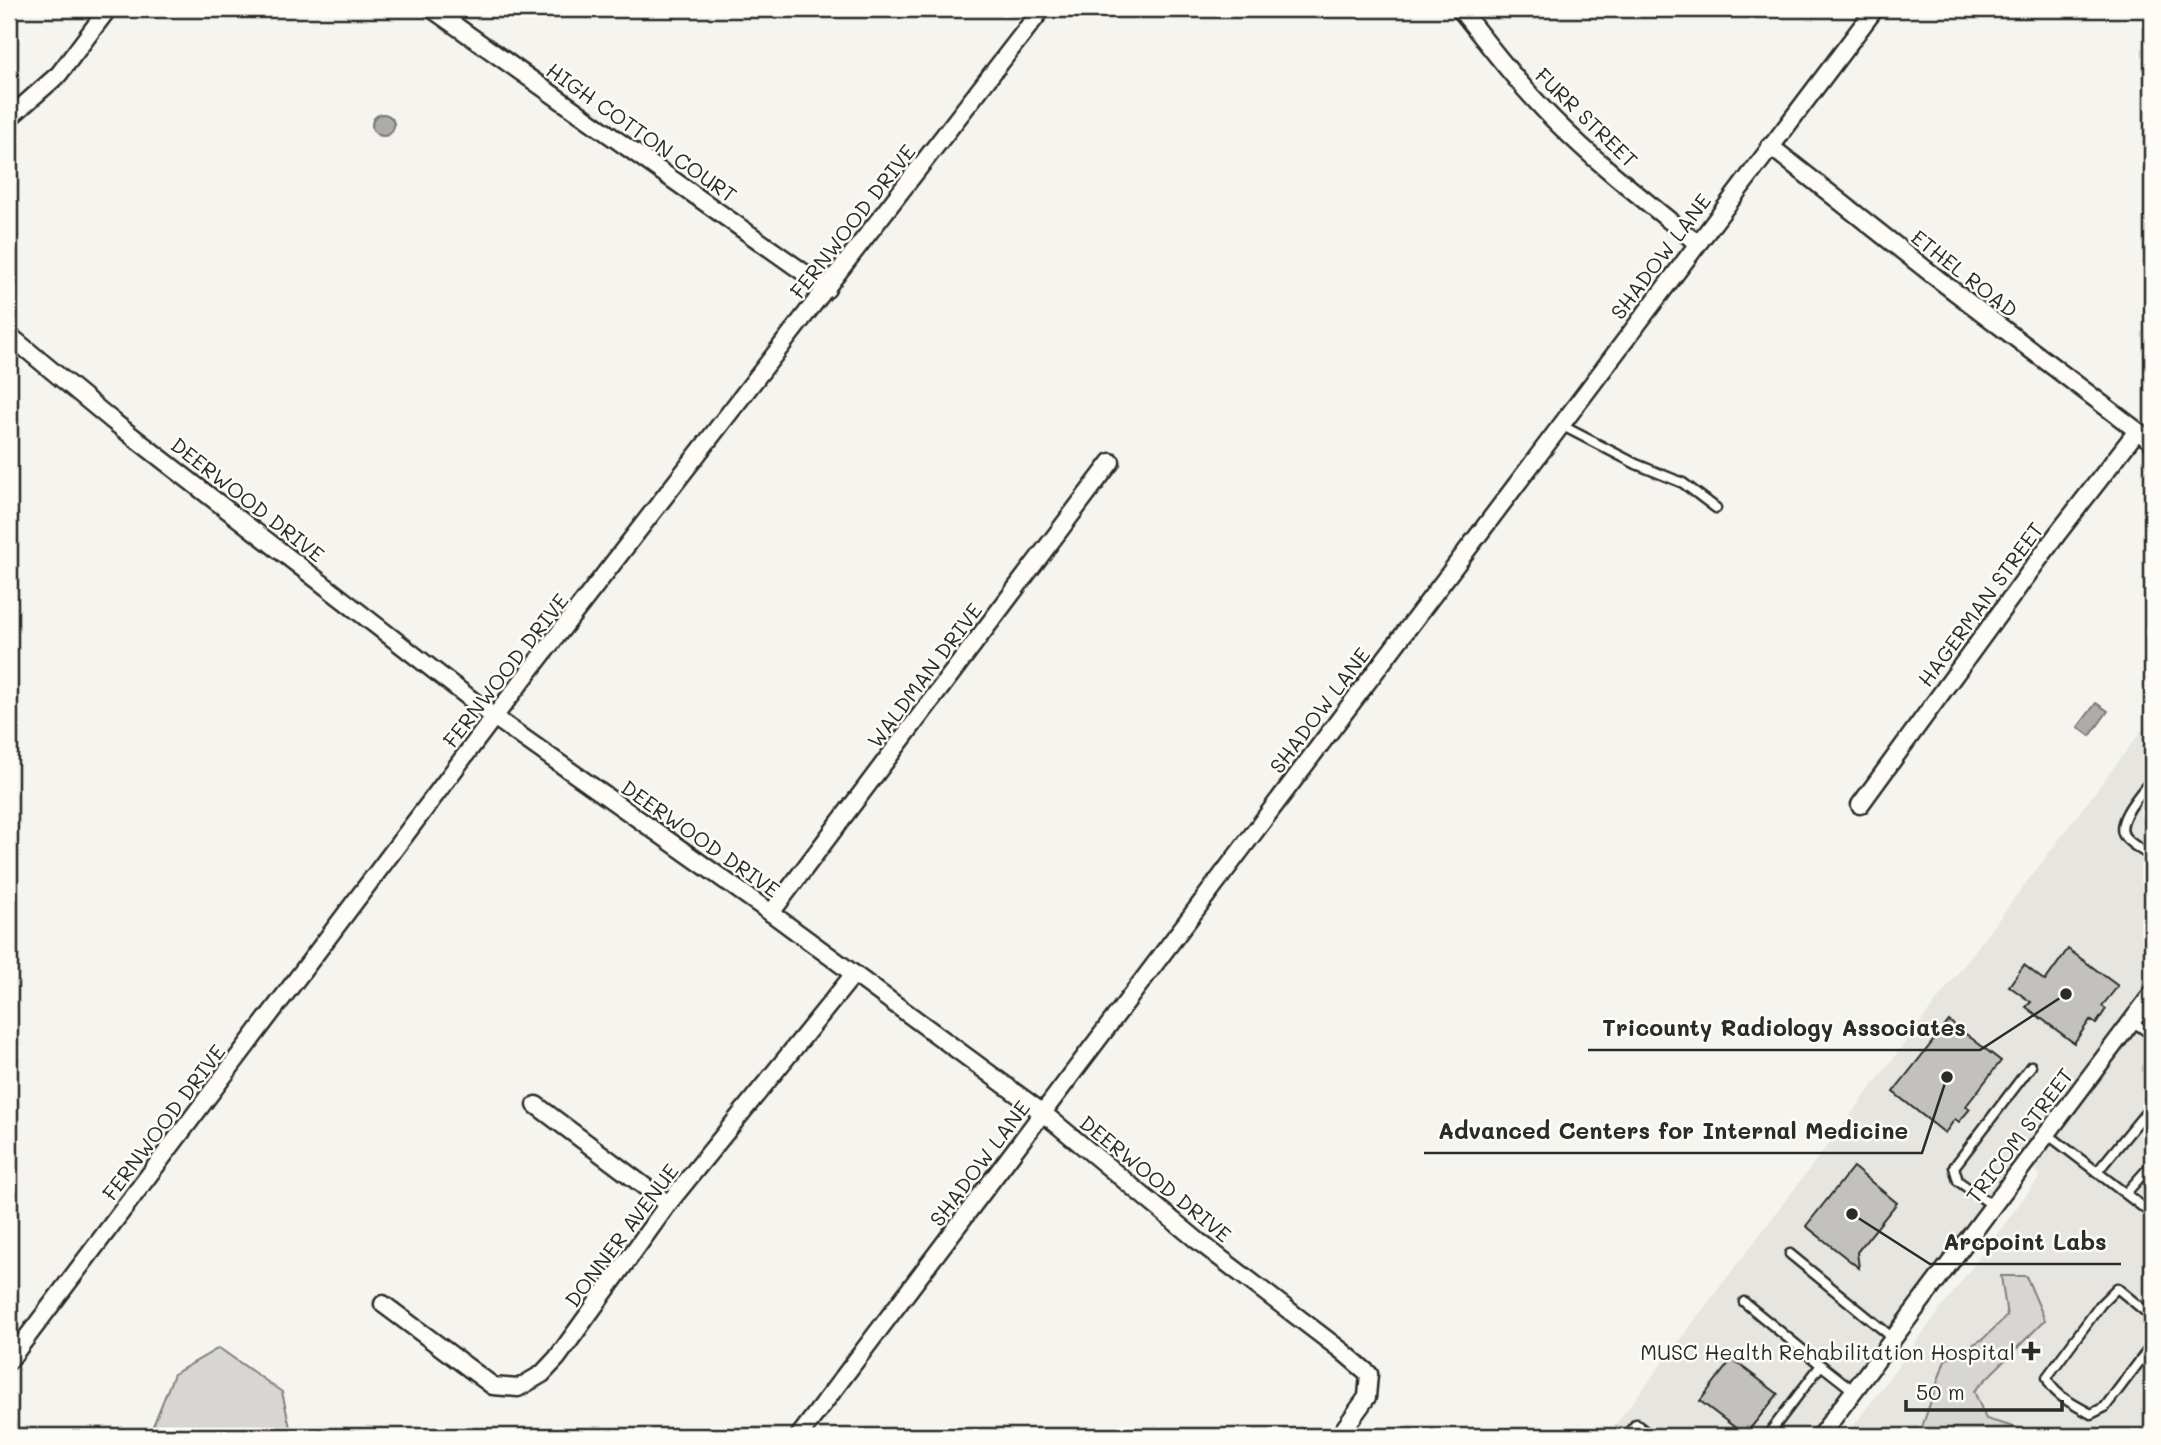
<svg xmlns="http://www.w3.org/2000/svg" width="2161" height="1445" font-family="Mali,sans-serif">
<rect width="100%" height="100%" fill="#f5f4ef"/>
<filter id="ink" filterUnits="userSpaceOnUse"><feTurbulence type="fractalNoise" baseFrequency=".0143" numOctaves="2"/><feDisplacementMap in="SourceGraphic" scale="14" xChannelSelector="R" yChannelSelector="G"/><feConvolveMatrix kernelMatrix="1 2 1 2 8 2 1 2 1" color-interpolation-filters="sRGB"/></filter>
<g filter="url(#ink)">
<polygon fill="#e6e5e0" points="2152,717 2152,1436 1846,1436 2041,1175 2024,1163 1820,1436 1607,1436"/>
<g fill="#d7d6d2" stroke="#81807e" stroke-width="2">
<polygon points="2001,1276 2026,1276 2045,1320 1974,1391 1986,1419 2045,1436 1919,1436 1945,1360 1983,1339 2007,1316"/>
<polygon points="219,1348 282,1392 292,1436 149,1436 174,1374"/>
</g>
<g fill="#adaca9" stroke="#797877" stroke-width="2">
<circle cx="383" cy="125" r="11"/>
<polygon points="2096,703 2108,711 2090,736 2078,727"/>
</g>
<g fill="#c2c1be" stroke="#2b2b2b" stroke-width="2">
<polygon points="2068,949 2118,986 2102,1006 2106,1009 2096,1024 2090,1020 2074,1043 2026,1007 2031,1002 2009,986 2024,965 2045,981"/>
<polygon points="1949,1021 2001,1061 1966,1106 1970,1109 1959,1122 1955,1119 1945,1133 1893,1092"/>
<polygon points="1853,1167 1897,1203 1857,1252 1859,1268 1806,1226"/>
<polygon points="1732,1359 1778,1394 1745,1435 1700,1401"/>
</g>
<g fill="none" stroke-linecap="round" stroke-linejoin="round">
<g stroke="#2b2b2b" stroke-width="13">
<g id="lane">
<polyline points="1559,424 1636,464 1683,483 1716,508"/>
<path d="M 2152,779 C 2143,791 2113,822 2125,837 C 2131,845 2144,851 2152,857"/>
<polyline points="2133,1022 2152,1035"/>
<polyline points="2046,1133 2152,1214"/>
<polyline points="2097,1172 2152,1105"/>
<polyline points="2126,1193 2152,1164"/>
<polyline points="1992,1205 1958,1181 1954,1167 2031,1066"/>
<polyline points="1790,1254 1893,1338"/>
<polyline points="1744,1302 1821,1365"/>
<path d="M 2152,1317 L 2117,1288 L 2101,1304 L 2047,1377 C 2052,1395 2075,1405 2091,1414 L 2105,1407 L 2152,1345"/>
<polyline points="1626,1436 1636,1424 1651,1436"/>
<polyline points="1767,1436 1821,1365 1854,1391"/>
</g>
</g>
<g stroke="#2b2b2b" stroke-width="21">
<g id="street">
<polyline points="432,9 827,289"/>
<path d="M 1460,9 C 1490,47 1520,86 1554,120 C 1598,164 1648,203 1697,243"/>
<polyline points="9,118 59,74 108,9"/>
<polyline points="1770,146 1938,279 2152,442"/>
<polyline points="9,335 114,422 494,717 771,913 1043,1113 1198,1241 1342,1351 1369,1374 1367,1397 1339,1436"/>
<polyline points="1860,805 2058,533 2137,431"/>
<polyline points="771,913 1111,462"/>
<polyline points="536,1105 668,1204"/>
<polyline points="383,1304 493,1386 518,1388 542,1374 557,1358 668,1204 854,974"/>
<polyline points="9,1361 494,717 1042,9"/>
<polyline points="799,1436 1875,9"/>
<polyline points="1820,1436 2152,994"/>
</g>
</g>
<use href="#lane" stroke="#fdfcf7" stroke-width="8"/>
<use href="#street" stroke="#fdfcf7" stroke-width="16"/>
</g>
</g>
<path fill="#2b2b2b" stroke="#fdfcf7" stroke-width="2.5" d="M2027.5 1340.5h7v7h7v7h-7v7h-7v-7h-7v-7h7z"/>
<g text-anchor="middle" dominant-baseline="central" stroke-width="5" stroke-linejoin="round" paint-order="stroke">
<g font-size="21" fill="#2b2b2b" stroke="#fdfcf7">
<text transform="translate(1587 117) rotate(44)">FURR STREET</text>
<text transform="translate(642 132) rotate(35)">HIGH COTTON COURT</text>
<text transform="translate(852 221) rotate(-52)">FERNWOOD DRIVE</text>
<text transform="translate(1660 256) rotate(-53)">SHADOW LANE</text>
<text transform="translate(1965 273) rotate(38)">ETHEL ROAD</text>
<text transform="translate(248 499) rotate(38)">DEERWOOD DRIVE</text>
<text transform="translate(1980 604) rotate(-54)">HAGERMAN STREET</text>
<text transform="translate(505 670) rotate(-52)">FERNWOOD DRIVE</text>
<text transform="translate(924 675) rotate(-53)">WALDMAN DRIVE</text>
<text transform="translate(1319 710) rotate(-53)">SHADOW LANE</text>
<text transform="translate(701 838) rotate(35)">DEERWOOD DRIVE</text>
<text transform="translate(163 1122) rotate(-53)">FERNWOOD DRIVE</text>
<text transform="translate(2019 1135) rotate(-53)">TRICOM STREET</text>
<text transform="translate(979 1163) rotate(-53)">SHADOW LANE</text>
<text transform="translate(1156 1178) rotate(39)">DEERWOOD DRIVE</text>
<text transform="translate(621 1235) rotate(-53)">DONNER AVENUE</text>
</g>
<g font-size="21" fill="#2b2b2b" stroke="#fdfcf7" text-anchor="end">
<text x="2015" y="1351">MUSC Health Rehabilitation Hospital</text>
</g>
</g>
<path fill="none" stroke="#2b2b2b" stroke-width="2.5" d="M2066 994L1980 1050H1588M1947 1077L1922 1153H1424M1852 1214L1930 1264H2121"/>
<g fill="#2b2b2b" stroke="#fdfcf7" stroke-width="2.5">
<circle cx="2066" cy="994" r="7"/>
<circle cx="1947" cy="1077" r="7"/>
<circle cx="1852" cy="1214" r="7"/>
</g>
<g font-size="23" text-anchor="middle" font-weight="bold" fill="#2b2b2b" stroke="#fdfcf7" stroke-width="5" stroke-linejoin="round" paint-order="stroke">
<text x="1784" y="1036">Tricounty Radiology Associates</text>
<text x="1673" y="1139">Advanced Centers for Internal Medicine</text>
<text x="2025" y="1250">Arcpoint Labs</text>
</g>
<rect width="2161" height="1445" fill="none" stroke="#fdfcf7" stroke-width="35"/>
<rect x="18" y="18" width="2126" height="1410" fill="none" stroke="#2b2b2b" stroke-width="2.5" filter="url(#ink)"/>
<path d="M1906 1400v10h156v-10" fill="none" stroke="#2b2b2b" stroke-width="3.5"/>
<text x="1916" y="1400" font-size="21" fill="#2b2b2b" stroke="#fdfcf7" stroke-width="5" paint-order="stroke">50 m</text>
</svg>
